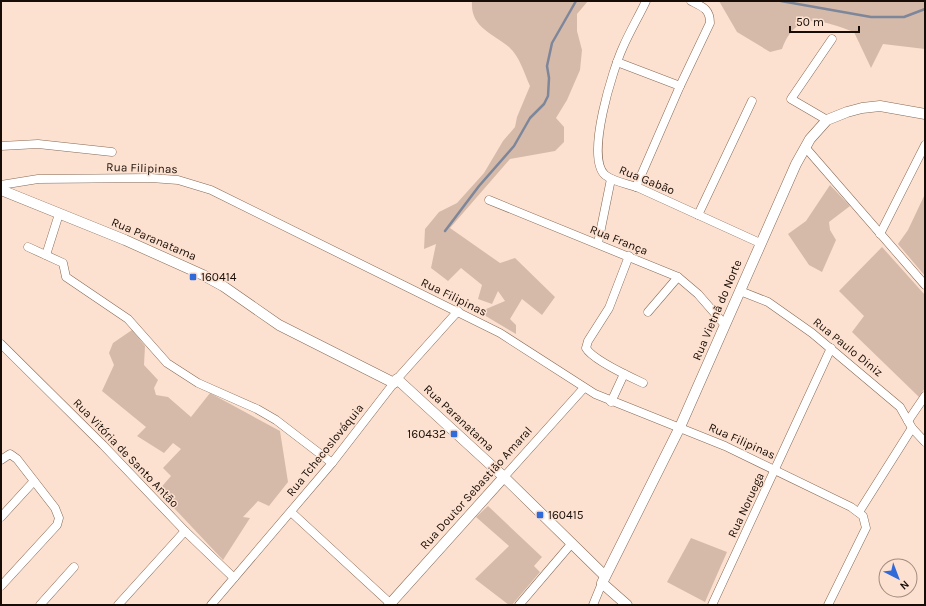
<svg xmlns="http://www.w3.org/2000/svg" width="926" height="606" font-family="Karla,sans-serif">
<rect width="100%" height="100%" fill="#fde1d0"/>
<g fill="#d5baa9">
<path d="M 472,1 L 588,1 L 577,14 L 577,31 L 582,50 L 580,70 L 567,100 L 556,118 L 564,127 L 564,142 L 555,151 L 510,159 L 450,228 L 500,263 L 515,258 L 555,297 L 542,315 L 522,299 L 510,319 L 516,325 L 516,334 L 479,312 L 505,301 L 498,291 L 492,304 L 478,299 L 482,285 L 461,268 L 448,281 L 431,268 L 436,244 L 424,249 L 425,229 L 439,212 L 457,203 L 484,173 L 503,141 L 515,127 L 517,117 L 530,86 C 524,73 520,57 509,47 C 492,33 470,27 472,1 Z"/>
<path d="M 719,1 L 925,1 L 925,49 L 883,44 L 871,68 L 854,32 C 823,21 797,9 782,49 L 770,52 L 737,32 Z"/>
<polygon points="830,185 850,206 829,222 830,230 836,240 822,272 809,265 788,234 806,221"/>
<polygon points="925,194 925,276 898,244 908,230"/>
<polygon points="882,247 925,295 925,388 919,397 852,332 864,316 839,291"/>
<polygon points="132,330 145,346 144,365 158,380 154,388 156,395 168,397 191,417 210,393 280,431 288,482 269,506 258,501 243,517 250,518 223,560 158,491 171,476 163,468 181,449 173,443 164,453 137,436 146,427 102,391 114,365 109,353 113,343"/>
<polygon points="488,506 542,557 534,566 540,572 512,605 509,605 475,579 509,546 476,517"/>
<polygon points="691,538 727,552 705,602 667,582"/>
</g>
<g fill="none" stroke-linecap="round" stroke-linejoin="round">
<g stroke="#7e869a" stroke-width="2.5">
<polyline points="781,1 871,17 904,17 925,9"/>
<polyline points="445,231 479,186 514,146 530,118 544,104 548,96 549,78 547,66 552,43 576,1"/>
</g>
<g stroke="#866955" stroke-width="9">
<g id="minor">
<path d="M 646,1 C 639,16 630,31 623,47 C 613,69 585,157 605,175 C 614,182 628,184 639,188 C 679,206 720,225 760,243"/>
<polyline points="617,62 680,86"/>
<polyline points="827,120 791,99 832,39"/>
<polyline points="1,146 38,144 112,152"/>
<polyline points="805,147 925,285"/>
<polyline points="1,185 38,179 151,178 178,180 211,190 500,333 595,394 725,446 851,507 863,516 866,528 828,605"/>
<path d="M 636,187 L 680,86 L 710,23 C 710,9 703,7 691,1"/>
<polyline points="489,200 678,277 698,294 725,325"/>
<polyline points="698,215 752,101"/>
<polyline points="880,234 925,145"/>
<polyline points="598,243 611,179"/>
<polyline points="28,247 63,263 66,277 128,319 167,363 198,383 257,409 276,420 332,463"/>
<polyline points="46,255 59,214"/>
<path d="M 629,256 L 609,308 L 588,341 L 586,348 C 592,359 630,377 643,383"/>
<polyline points="740,291 768,302 812,333 900,407 912,428 925,442"/>
<polyline points="648,312 678,277"/>
<polyline points="1,344 103,445 185,531 234,578"/>
<polyline points="611,402 624,374"/>
<polyline points="908,421 925,396"/>
<polyline points="1,460 10,454 17,459 55,508 59,518 57,525 1,586"/>
<polyline points="504,477 583,389"/>
<polyline points="291,512 392,605"/>
<polyline points="859,512 912,428"/>
<polyline points="1,517 34,481"/>
<polyline points="40,605 74,567"/>
<polyline points="118,605 185,531"/>
<polyline points="211,605 332,463 397,379 458,311"/>
<polyline points="519,605 572,543"/>
<polyline points="593,605 602,583"/>
<polyline points="712,605 831,348"/>
</g>
</g>
<g stroke="#866955" stroke-width="11">
<g id="tertiary">
<polyline points="1,190 125,240 203,275 223,286 279,325 394,383"/>
<polyline points="397,379 504,477 605,576"/>
<polyline points="389,605 504,477"/>
<polyline points="627,605 602,583 680,427 796,164 810,139 827,120 847,112 862,108 880,106 925,114"/>
</g>
</g>
<use href="#minor" stroke="#fff" stroke-width="8"/>
<use href="#tertiary" stroke="#fff" stroke-width="10"/>
</g>
<g fill="#306bd9" stroke="#fde1d0" stroke-width="1.5">
<rect x="189" y="273" width="8" height="8" rx="2"/>
<rect x="450" y="430" width="8" height="8" rx="2"/>
<rect x="536" y="511" width="8" height="8" rx="2"/>
</g>
<g text-anchor="middle" dominant-baseline="central" stroke-width="3" stroke-linejoin="round" paint-order="stroke">
<g font-size="12" fill="#180d06" stroke="#fde1d0">
<text transform="translate(142 168) rotate(2)">Rua Filipinas</text>
<text transform="translate(647 180) rotate(22)">Rua Gabão</text>
<text transform="translate(154 239) rotate(23)">Rua Paranatama</text>
<text transform="translate(619 240) rotate(22)">Rua França</text>
<text transform="translate(454 297) rotate(26)">Rua Filipinas</text>
<text transform="translate(717 310) rotate(-67)">Rua Vietnã do Norte</text>
<text transform="translate(848 347) rotate(39)">Rua Paulo Diniz</text>
<text transform="translate(459 418) rotate(43)">Rua Paranatama</text>
<text transform="translate(742 441) rotate(24)">Rua Filipinas</text>
<text transform="translate(325 450) rotate(-51)">Rua Tchecoslováquia</text>
<text transform="translate(126 453) rotate(46)">Rua Vitória de Santo Antão</text>
<text transform="translate(476 488) rotate(-48)">Rua Doutor Sebastião Amaral</text>
<text transform="translate(746 505) rotate(-65)">Rua Noruega</text>
</g>
<g font-size="12" fill="#180d06" stroke="#fde1d0" text-anchor="start">
<text x="201" y="277">160414</text>
<text x="446" y="434" text-anchor="end">160432</text>
<text x="548" y="515">160415</text>
</g>
</g>
<rect width="926" height="606" fill="none" stroke="#180d06" stroke-width="4"/>
<g transform="translate(898 578) rotate(138)"><circle r="19" fill="#fde1d0" stroke="#a18c7f"/>
<path d="M0-3L7 15L0 10L-7 15Z" fill="#306bd9"/>
<text y="-6" font-size="11" font-weight="bold" text-anchor="middle" fill="#180d06">N</text>
</g>
<path d="M790 26v6h69v-6" fill="none" stroke="#180d06" stroke-width="2"/>
<text x="796" y="26" font-size="12" fill="#180d06" stroke="#fde1d0" stroke-width="3" paint-order="stroke">50 m</text>
</svg>
